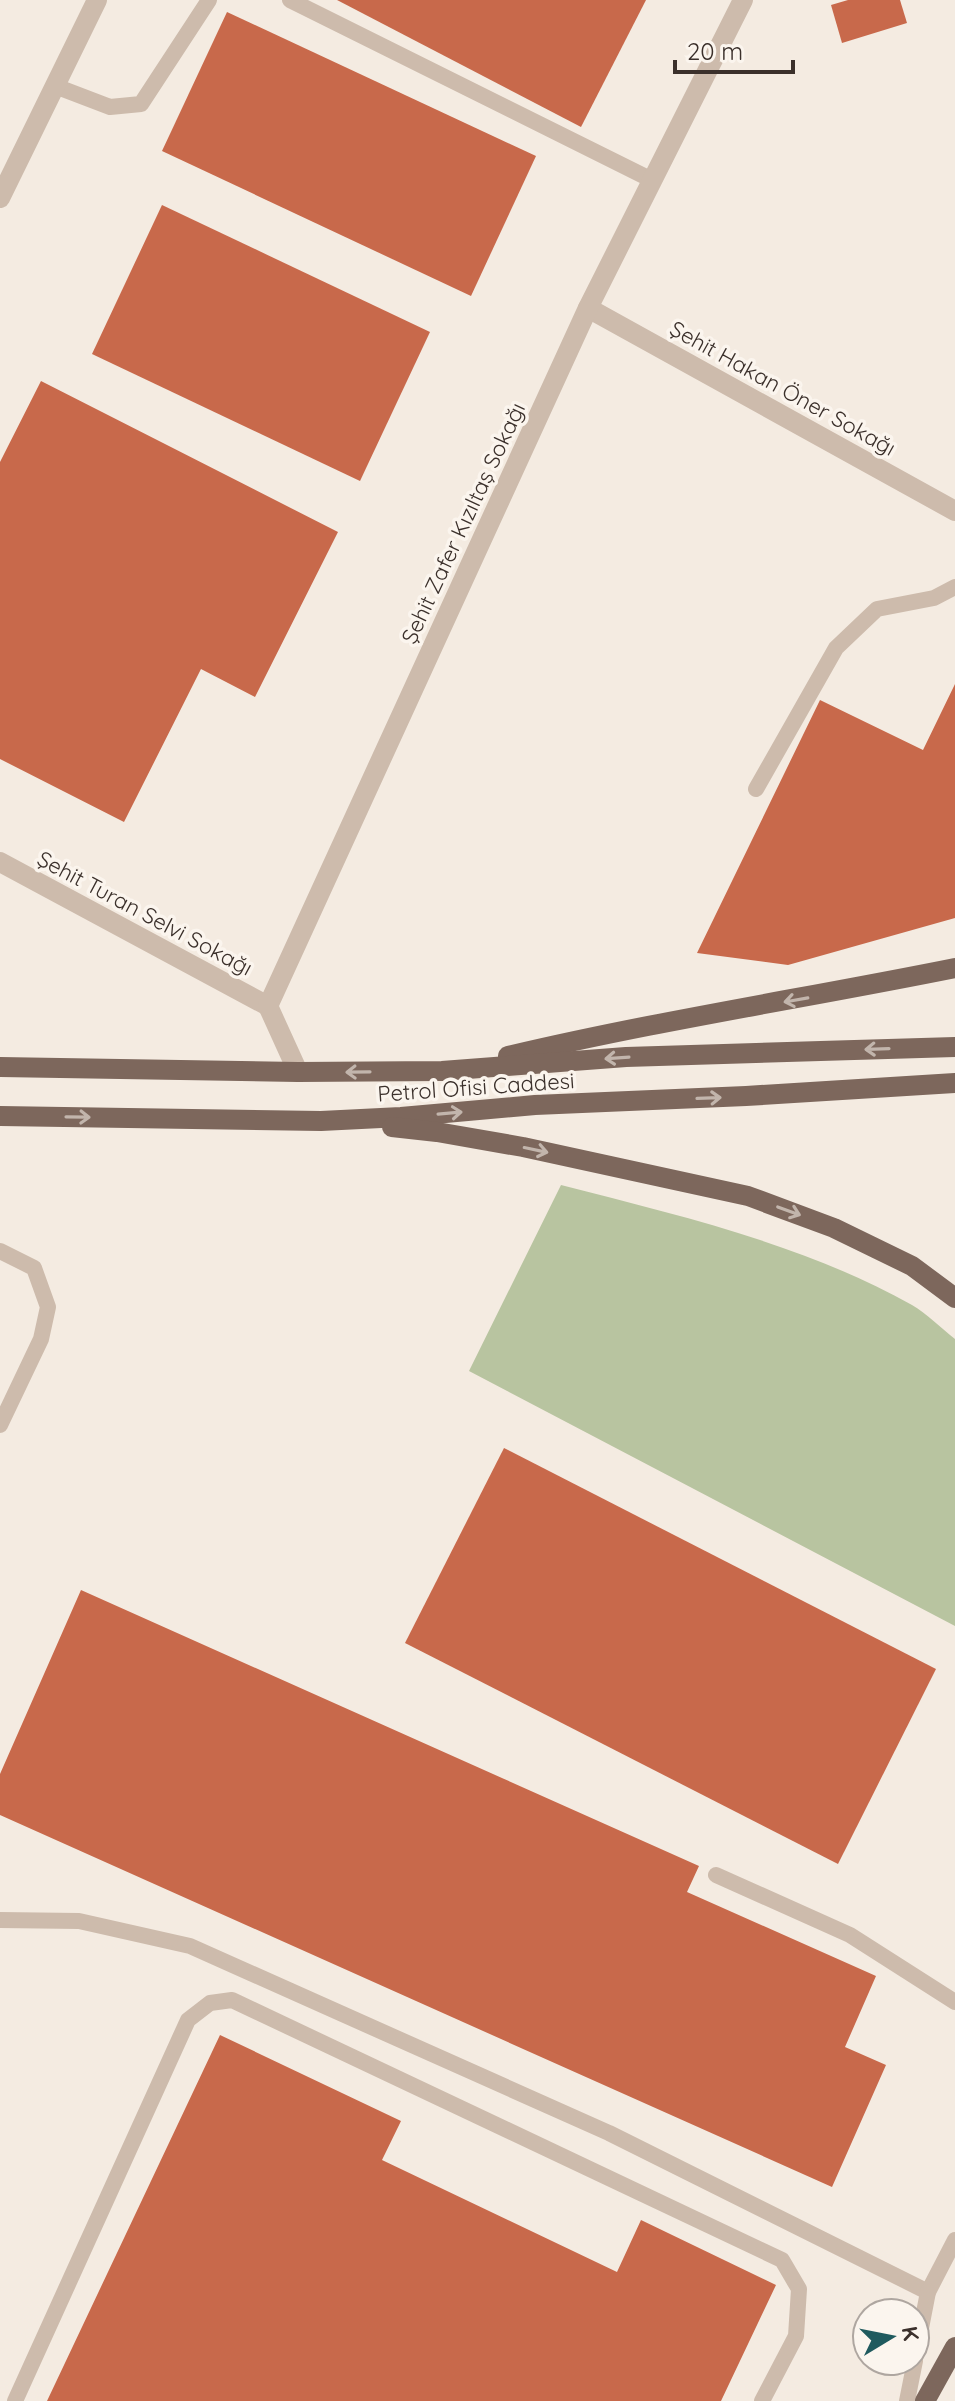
<svg xmlns="http://www.w3.org/2000/svg" width="955" height="2401" font-family="Quicksand,sans-serif">
<rect width="100%" height="100%" fill="#f4ebe1"/>
<path fill="#b8c4a0" d="M 561,1185 C 681,1216 803,1244 912,1305 C 927,1314 941,1328 955,1339 L 955,1626 L 469,1371 Z"/>
<g fill="#c8694b">
<polygon points="337,0 646,0 581,127"/>
<polygon points="848,0 900,0 907,23 842,43 831,5"/>
<polygon points="227,12 536,156 471,296 162,151"/>
<polygon points="162,205 430,332 360,481 92,354"/>
<polygon points="41,381 338,532 255,697 201,669 124,822 0,759 0,462"/>
<polygon points="955,684 955,918 788,965 697,953 820,700 923,750"/>
<polygon points="504,1448 936,1669 838,1864 405,1643"/>
<polygon points="81,1590 699,1866 687,1892 876,1976 845,2047 886,2065 832,2187 0,1815 0,1774"/>
<polygon points="220,2035 401,2121 382,2160 617,2272 641,2220 776,2285 721,2401 47,2401"/>
</g>
<g fill="none" stroke-linecap="round" stroke-linejoin="round">
<g stroke="#cdbbac" stroke-width="16">
<polyline points="290,0 652,180"/>
<polyline points="55,86 110,107 141,104 209,0"/>
<polyline points="756,789 836,648 877,609 934,598 955,587"/>
<polyline points="0,1251 34,1268 48,1307 41,1339 0,1425"/>
<polyline points="716,1875 850,1935 955,2002"/>
<polyline points="0,1920 79,1921 190,1946 609,2133 928,2292"/>
<polyline points="915,2359 928,2292 955,2240"/>
<polyline points="15,2401 188,2020 210,2003 232,2000 782,2260 799,2289 796,2336 762,2401"/>
<polyline points="907,2401 915,2361"/>
</g>
<g stroke="#cdbbac" stroke-width="20">
<polyline points="0,198 97,0"/>
<polyline points="588,308 955,511"/>
<polyline points="0,862 268,1006"/>
<polyline points="298,1072 268,1006 588,308 743,0"/>
</g>
<g stroke="#7d675c" stroke-width="20">
<path d="M 508,1056 C 656,1021 806,998 955,968"/>
<polyline points="0,1067 298,1072 442,1071 626,1057 955,1047"/>
<polyline points="0,1116 321,1121 401,1117 535,1105 746,1096 955,1083"/>
<polyline points="392,1127 437,1132 523,1147 748,1196 834,1228 912,1266 955,1298"/>
<polyline points="925,2401 955,2347"/>
</g>
</g>
<defs><path id="oneway-shaft" d="M-6 0H5M1.5-3L5.5 0L1.5 3" fill="none" stroke-width="1.6" stroke-linecap="round" stroke-linejoin="round" transform="scale(2)"/></defs>
<g stroke="#c2b5ac">
<use href="#oneway-shaft" transform="translate(796 1000) rotate(170)"/>
<use href="#oneway-shaft" transform="translate(877 1049) rotate(178)"/>
<use href="#oneway-shaft" transform="translate(617 1058) rotate(176)"/>
<use href="#oneway-shaft" transform="translate(358 1072) rotate(179)"/>
<use href="#oneway-shaft" transform="translate(709 1098) rotate(-2)"/>
<use href="#oneway-shaft" transform="translate(450 1113) rotate(-5)"/>
<use href="#oneway-shaft" transform="translate(78 1117) rotate(1)"/>
<use href="#oneway-shaft" transform="translate(536 1150) rotate(12)"/>
<use href="#oneway-shaft" transform="translate(789 1211) rotate(20)"/>
</g>
<g text-anchor="middle" dominant-baseline="central" stroke-width="7" stroke-linejoin="round" paint-order="stroke">
<g font-size="22" fill="#3b302b" stroke="#fbf5ee">
<text transform="translate(783 388) rotate(29)">Şehit Hakan Öner Sokağı</text>
<text transform="translate(463 523) rotate(-65)">Şehit Zafer Kızıltaş Sokağı</text>
<text transform="translate(145 913) rotate(28)">Şehit Turan Selvi Sokağı</text>
<text transform="translate(476 1087) rotate(-4)">Petrol Ofisi Caddesi</text>
</g>
</g>
<g transform="translate(891 2337) rotate(80)"><circle r="38" fill="#fbf5ee" stroke="#aea6a0" stroke-width="2"/>
<path d="M0-6L14 30L0 20L-14 30Z" fill="#1f5a5e"/>
<text y="-12" font-size="22" font-weight="bold" text-anchor="middle" fill="#3b302b">K</text>
</g>
<path d="M675 60v12h118v-12" fill="none" stroke="#3b302b" stroke-width="4"/>
<text x="687" y="60" font-size="24" fill="#3b302b" stroke="#fbf5ee" stroke-width="6" paint-order="stroke">20 m</text>
</svg>
